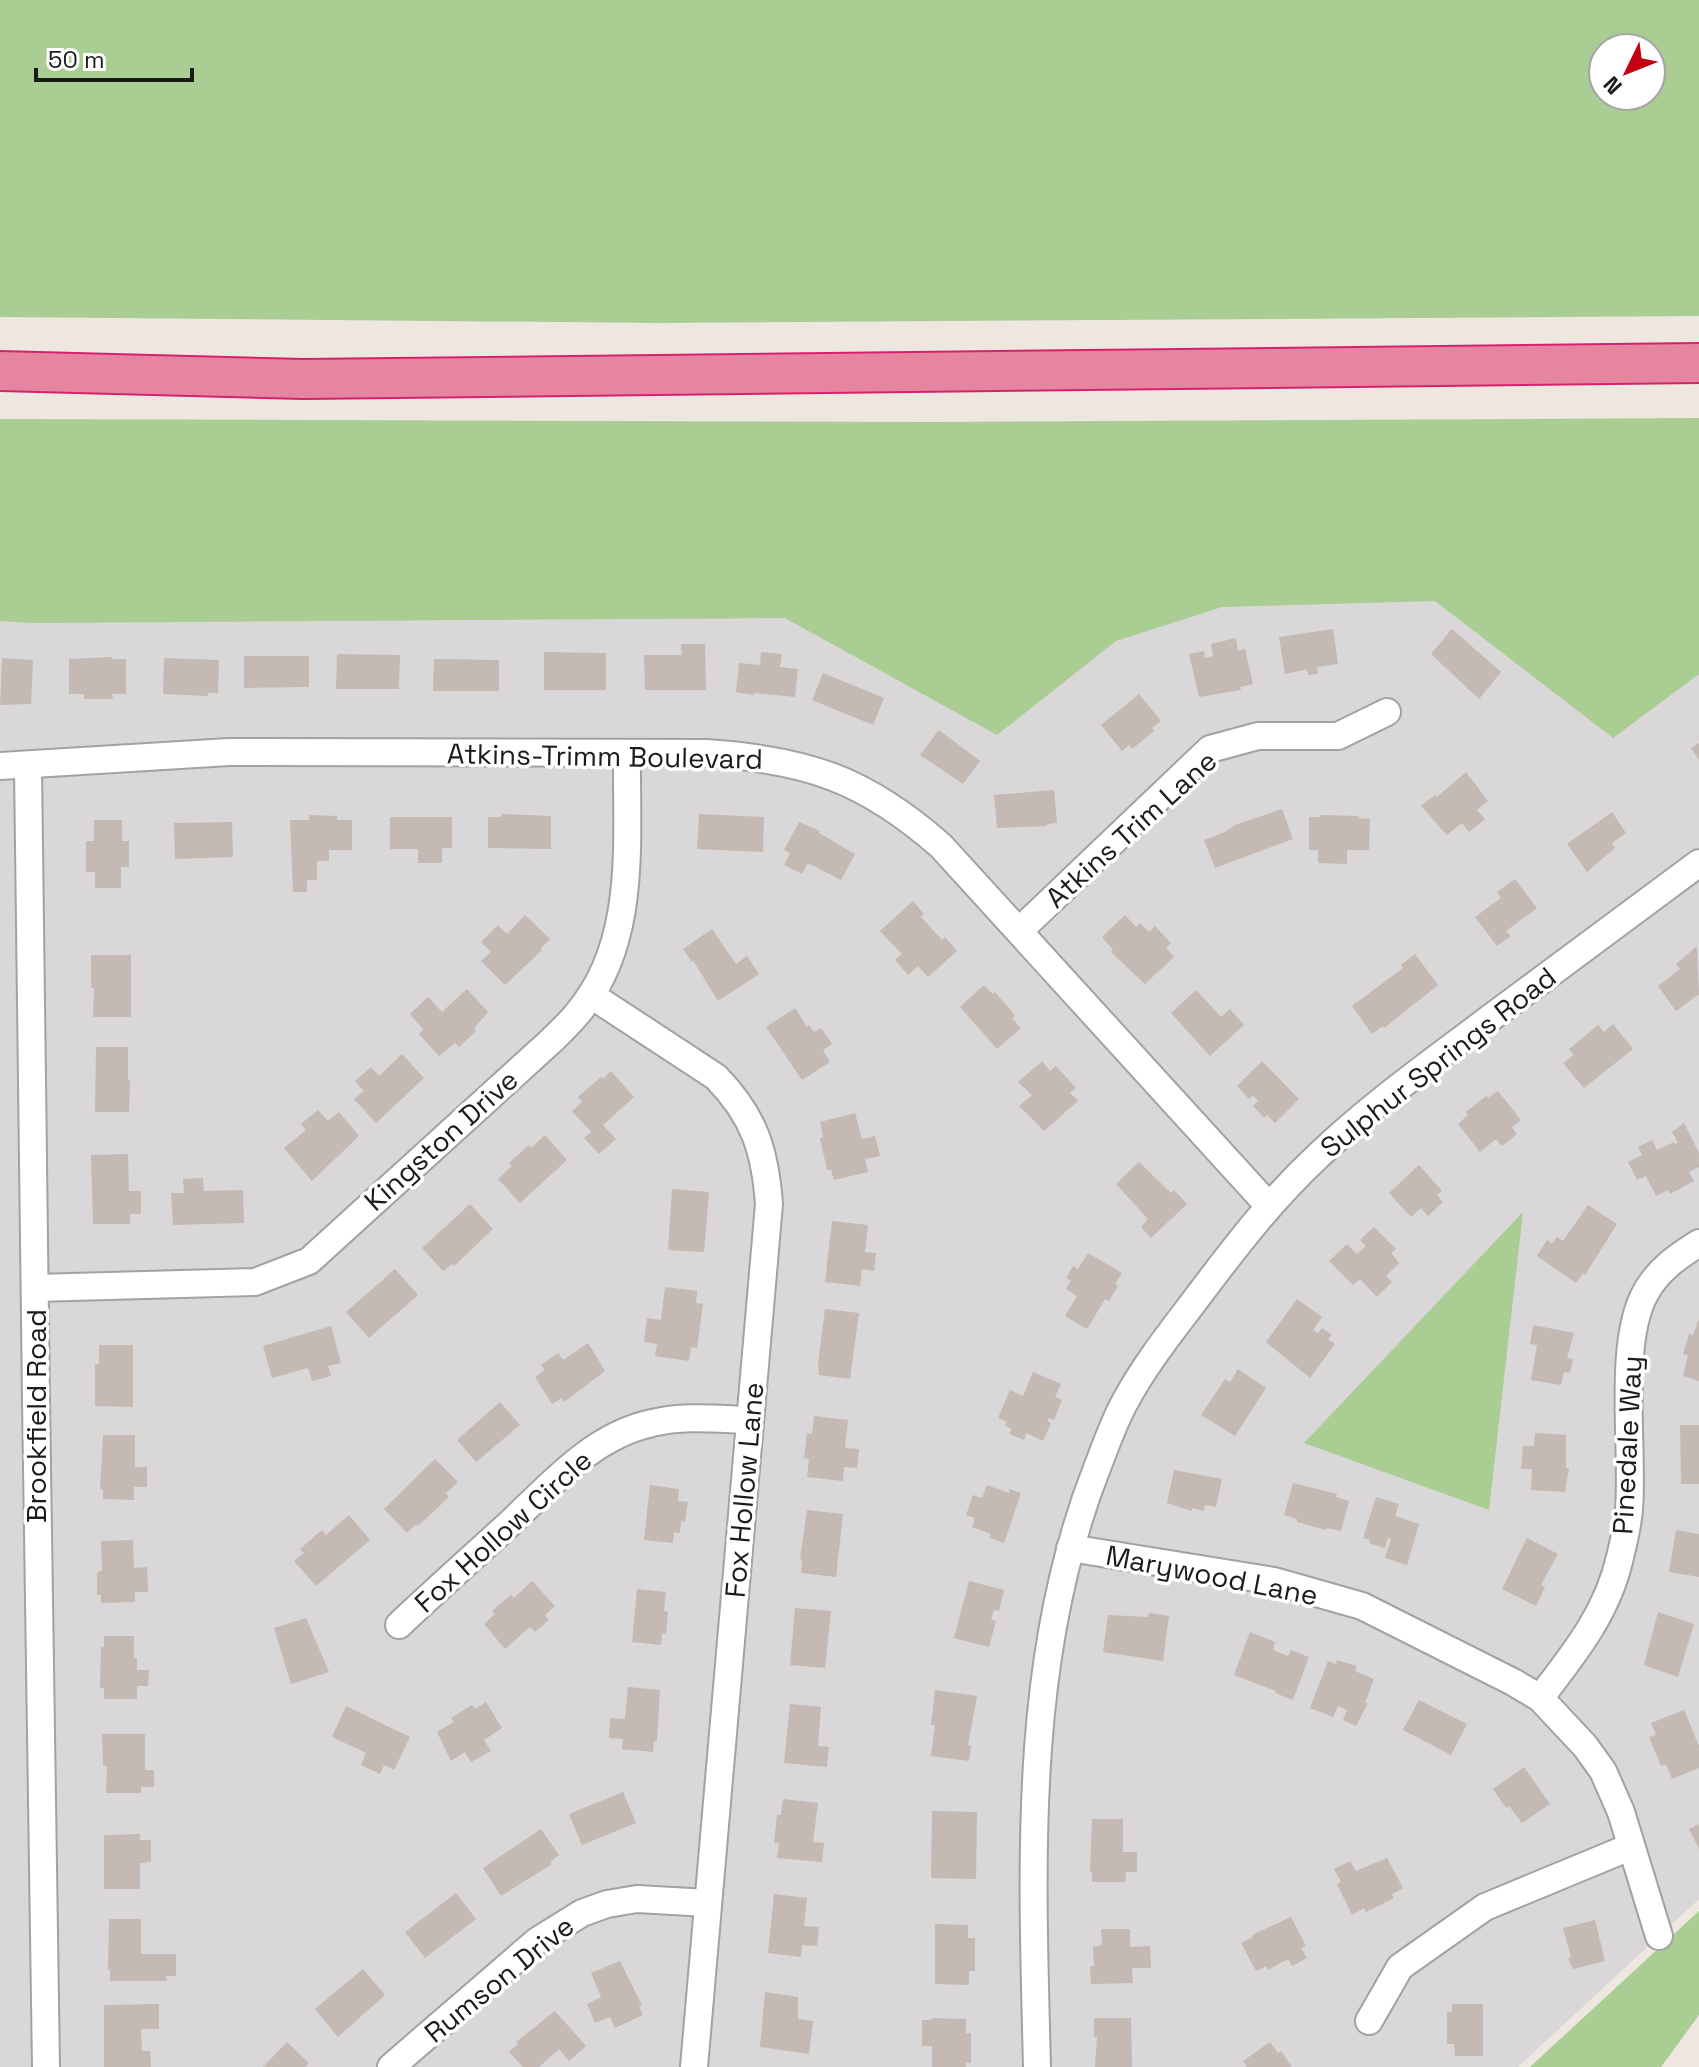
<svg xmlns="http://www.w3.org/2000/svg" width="1699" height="2067" font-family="'Space Grotesk',sans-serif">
<rect width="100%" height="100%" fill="#ede7e0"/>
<polygon fill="#d9d7d8" points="1699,519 1699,1899 1518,2067 0,2067 0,549"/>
<g fill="#a9cd93" fill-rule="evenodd">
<path d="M 0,0 L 1699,0 L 1699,316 L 660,323 L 0,317 ZM 1603,48 L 1651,48 L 1651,96 L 1603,96 Z"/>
<polygon points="1699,418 1699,674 1613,738 1435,601 1222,607 1116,641 997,735 785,618 32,623 0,621 0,419 932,422"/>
<polygon points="1523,1212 1489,1510 1304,1443"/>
<polygon points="1699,1911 1699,2015 1661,2067 1530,2067"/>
</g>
<g fill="#c4b9b3">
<polygon points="1333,629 1338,664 1317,667 1318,674 1308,675 1307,669 1285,674 1279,637"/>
<polygon points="1452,629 1501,672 1479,699 1431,654"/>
<polygon points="1236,638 1238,651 1245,649 1253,684 1240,687 1241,690 1199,697 1189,654 1204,651 1205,658 1213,656 1211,644"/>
<polygon points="681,644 705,644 706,690 645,690 644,655 682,655"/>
<polygon points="544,652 606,653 606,690 544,690"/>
<polygon points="761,652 782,654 780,667 798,669 795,697 754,693 754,695 736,692 739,663 760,665"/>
<polygon points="337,654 400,655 399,689 336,689"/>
<polygon points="244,656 309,656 309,687 244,688"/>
<polygon points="112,657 112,659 126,659 126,694 112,694 113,699 84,699 84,694 69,694 69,659"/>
<polygon points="2,658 33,660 31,704 0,705"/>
<polygon points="164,658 219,660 218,693 208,693 208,696 163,694"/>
<polygon points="434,659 499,660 499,691 433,691"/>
<polygon points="823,673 884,698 873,725 812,700"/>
<polygon points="1139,694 1161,721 1152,728 1154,731 1132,749 1129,745 1122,751 1101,725"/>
<polygon points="939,730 980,761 963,784 920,755"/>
<polygon points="1699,743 1699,760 1691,748"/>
<polygon points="1466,772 1488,801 1477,810 1485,819 1469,832 1462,823 1447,835 1421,806 1435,795 1437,797"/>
<polygon points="1054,790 1057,823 1047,824 1047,826 997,828 994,795"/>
<polygon points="1282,809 1293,839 1215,868 1204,840 1225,832 1235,825"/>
<polygon points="1612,812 1626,833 1612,843 1615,848 1587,872 1567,844"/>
<polygon points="502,814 551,816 551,849 488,848 488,817 501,817"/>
<polygon points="699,814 764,817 763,852 697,849"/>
<polygon points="309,815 337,816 337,820 352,820 352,850 329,850 329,861 317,861 317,880 307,880 307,892 293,892 290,820 309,820"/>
<polygon points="1321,815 1359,816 1359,818 1370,819 1369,850 1347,850 1347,864 1318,863 1318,850 1309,850 1309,817 1321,817"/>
<polygon points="390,817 452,817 452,848 442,848 442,863 418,863 418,849 390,849"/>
<polygon points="94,820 122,820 122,841 129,841 129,867 121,867 121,888 95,888 95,872 86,872 86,841 94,841"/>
<polygon points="232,822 233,857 175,859 174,823"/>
<polygon points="799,822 820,831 819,833 855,854 841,880 808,863 802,874 784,865 790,853 784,850"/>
<polygon points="1515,879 1537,908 1506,931 1511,936 1497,946 1475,917 1501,898 1497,892"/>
<polygon points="913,901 924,914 921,917 942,940 945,937 957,951 928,977 918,966 908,975 895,960 902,954 880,931"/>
<polygon points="525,915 550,939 541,948 542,950 505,985 481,961 491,952 481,942 498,925 507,934"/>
<polygon points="1125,915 1136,927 1140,923 1149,932 1155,926 1171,943 1166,948 1174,957 1145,984 1111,952 1113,950 1102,937"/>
<polygon points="712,929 736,964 747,956 759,974 718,1001 693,960 692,962 683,949"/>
<polygon points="1697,946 1699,994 1676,1011 1658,986 1680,969 1676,964"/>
<polygon points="1415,954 1438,985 1384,1028 1383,1026 1372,1034 1352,1006 1403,968 1401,965"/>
<polygon points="91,955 131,955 131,1017 93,1017 94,988 91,988"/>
<polygon points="984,985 993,994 995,992 1015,1015 1012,1018 1021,1028 997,1049 960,1007"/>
<polygon points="467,989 488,1012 474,1028 476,1031 459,1047 455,1043 439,1056 419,1034 423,1029 410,1014 428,997 442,1012"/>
<polygon points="1196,990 1221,1017 1230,1009 1244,1025 1210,1056 1171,1013"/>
<polygon points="795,1008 807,1027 809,1025 814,1032 821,1028 832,1044 823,1050 830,1062 802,1080 766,1027"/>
<polygon points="1613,1024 1633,1049 1584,1088 1563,1063 1574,1055 1569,1049 1598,1025 1604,1032"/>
<polygon points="96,1047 128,1047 128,1080 130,1080 129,1112 95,1112"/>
<polygon points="402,1054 424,1078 376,1123 354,1099 364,1091 355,1081 371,1067 379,1076"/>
<polygon points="1042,1061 1050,1071 1056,1066 1076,1088 1070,1093 1078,1101 1044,1131 1019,1106 1032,1095 1018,1082"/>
<polygon points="1262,1061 1299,1099 1275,1123 1267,1115 1264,1118 1253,1106 1258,1101 1253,1095 1249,1099 1237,1086"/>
<polygon points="611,1071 634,1097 603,1125 616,1139 599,1154 584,1138 591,1132 572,1111 582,1102 578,1097 601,1077 603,1079"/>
<polygon points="1498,1091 1521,1120 1512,1127 1517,1134 1502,1146 1496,1139 1480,1152 1458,1124 1468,1115 1466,1112 1486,1096 1488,1098"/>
<polygon points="318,1110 328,1121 339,1112 359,1136 312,1181 284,1148 306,1130 301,1124"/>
<polygon points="855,1113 862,1139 875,1136 880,1156 865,1159 868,1172 834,1180 831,1170 827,1170 820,1138 823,1137 820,1122"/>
<polygon points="1684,1123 1699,1153 1699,1167 1689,1172 1694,1181 1670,1194 1668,1190 1656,1196 1646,1176 1637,1180 1628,1162 1642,1155 1638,1147 1652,1140 1657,1150 1674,1142 1675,1144 1678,1143 1672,1132"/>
<polygon points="545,1135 567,1160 520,1203 498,1179 512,1166 509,1163 529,1145 531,1148"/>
<polygon points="128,1154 129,1191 141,1191 141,1214 130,1214 130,1224 93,1224 91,1155"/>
<polygon points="1139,1162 1171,1193 1174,1190 1187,1204 1151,1238 1141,1227 1148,1219 1116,1184"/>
<polygon points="1419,1165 1442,1191 1437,1195 1443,1202 1428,1216 1421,1208 1411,1217 1389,1193"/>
<polygon points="203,1178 204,1191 243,1190 244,1223 173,1225 171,1193 184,1193 183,1179"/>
<polygon points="672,1189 709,1192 704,1252 668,1250"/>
<polygon points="470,1204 493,1229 454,1266 452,1264 443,1271 422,1248"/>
<polygon points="1588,1205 1617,1224 1585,1275 1583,1273 1576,1283 1537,1256 1547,1240 1552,1244 1557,1237 1563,1241"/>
<polygon points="832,1221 868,1225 865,1252 876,1253 874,1271 862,1269 860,1286 825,1282"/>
<polygon points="1374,1227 1396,1249 1391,1253 1399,1263 1386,1276 1392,1282 1377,1297 1360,1279 1353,1285 1329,1261 1347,1244 1357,1254 1366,1246 1360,1240"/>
<polygon points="1088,1253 1122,1273 1115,1284 1118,1286 1109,1301 1105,1299 1087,1329 1065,1316 1077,1296 1066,1289 1071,1280 1066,1278 1073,1266 1078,1269"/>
<polygon points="395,1269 418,1295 369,1338 346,1312"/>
<polygon points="665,1287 697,1291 696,1303 703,1304 697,1348 691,1347 689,1361 655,1356 657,1344 644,1342 647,1318 661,1320"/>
<polygon points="1297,1299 1322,1317 1313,1330 1318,1333 1322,1328 1332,1335 1328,1339 1335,1344 1310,1378 1266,1342"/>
<polygon points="825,1309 859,1313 850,1379 819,1375 818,1364"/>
<polygon points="1699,1319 1699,1381 1683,1376 1688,1355 1683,1354 1689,1334 1693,1335"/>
<polygon points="1533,1325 1574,1333 1567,1358 1573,1359 1570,1373 1564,1372 1561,1385 1531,1380 1537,1345 1530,1344"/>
<polygon points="331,1326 341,1363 328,1366 331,1376 312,1381 308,1368 272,1378 263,1346"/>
<polygon points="588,1343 605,1371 564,1402 562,1398 552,1404 535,1377 545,1370 541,1365 558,1353 563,1360"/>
<polygon points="99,1345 133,1345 133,1407 95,1406 95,1364 99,1364"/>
<polygon points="1238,1369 1266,1388 1235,1436 1201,1415 1225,1379 1230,1382"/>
<polygon points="1033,1372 1061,1384 1055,1397 1062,1400 1054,1420 1049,1418 1047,1421 1051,1423 1043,1441 1026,1433 1024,1440 1009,1434 1012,1429 1005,1426 1007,1422 998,1418 1010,1390 1023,1396"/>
<polygon points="500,1402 520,1425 476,1462 457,1440"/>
<polygon points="814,1416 848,1420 845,1448 859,1449 857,1468 844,1467 843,1481 807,1477 809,1459 804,1458 807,1433 812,1434"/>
<polygon points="1680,1425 1699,1425 1699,1484 1681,1484"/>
<polygon points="1535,1433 1566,1435 1566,1468 1569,1468 1565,1492 1531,1490 1532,1469 1521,1469 1523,1446 1534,1446"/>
<polygon points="103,1435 135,1435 135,1467 147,1467 147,1487 134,1487 134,1500 103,1499 103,1489 100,1489"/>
<polygon points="435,1459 458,1482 446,1493 449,1497 418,1526 416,1524 407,1533 384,1509"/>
<polygon points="1174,1470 1222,1479 1216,1507 1205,1505 1204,1511 1192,1508 1192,1511 1167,1503"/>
<polygon points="1293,1483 1337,1494 1336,1497 1349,1501 1341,1531 1327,1528 1326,1530 1297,1522 1297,1519 1284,1515"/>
<polygon points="650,1485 679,1489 678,1501 688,1502 685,1522 681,1521 680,1533 674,1532 673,1543 644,1540"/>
<polygon points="987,1485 1009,1493 1009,1489 1021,1493 1004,1543 990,1538 991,1534 972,1527 975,1518 966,1515 973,1495 982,1498"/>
<polygon points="1376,1497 1399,1504 1395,1516 1419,1524 1407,1565 1385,1558 1391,1539 1388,1538 1385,1548 1369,1543 1370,1540 1363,1538"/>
<polygon points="807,1510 843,1514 836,1577 801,1573 802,1560 800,1559"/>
<polygon points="349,1515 370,1540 316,1586 294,1561 304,1553 300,1549 322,1530 326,1535"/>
<polygon points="1676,1530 1699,1534 1699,1577 1669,1572"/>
<polygon points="1527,1538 1558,1554 1541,1585 1545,1587 1536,1606 1502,1589"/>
<polygon points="133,1540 134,1568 147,1567 148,1592 135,1592 135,1602 101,1603 101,1595 97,1595 97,1573 102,1570 101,1541"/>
<polygon points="532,1581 555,1606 545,1615 549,1620 535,1632 530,1627 505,1649 484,1624 495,1614 492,1611 511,1595 514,1598"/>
<polygon points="969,1581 1004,1590 999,1611 994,1610 991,1620 996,1621 989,1647 954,1638"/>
<polygon points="637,1589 666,1592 664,1611 668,1612 666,1634 662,1633 661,1645 632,1642"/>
<polygon points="795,1608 831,1611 825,1668 790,1665"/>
<polygon points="1658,1612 1694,1624 1678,1677 1644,1665"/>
<polygon points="1149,1613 1169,1616 1163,1661 1103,1652 1108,1615 1148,1617"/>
<polygon points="306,1618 329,1672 291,1684 274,1628"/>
<polygon points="1250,1632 1275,1642 1273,1650 1288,1656 1291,1650 1309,1657 1293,1700 1275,1693 1276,1691 1234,1675"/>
<polygon points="104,1636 134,1636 134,1658 137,1658 137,1670 149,1670 148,1686 137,1686 137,1699 104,1699 104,1688 100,1688 101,1647 104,1647"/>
<polygon points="1337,1660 1357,1666 1355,1671 1374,1679 1365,1703 1368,1703 1356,1726 1343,1720 1347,1710 1338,1706 1333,1717 1310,1708 1328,1661 1336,1664"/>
<polygon points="628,1687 660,1690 657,1741 654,1741 653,1752 622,1749 623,1739 609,1738 610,1718 625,1719"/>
<polygon points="935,1690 977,1696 968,1745 971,1746 969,1761 931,1756 935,1725 931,1725"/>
<polygon points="1419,1700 1467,1724 1451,1755 1403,1730"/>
<polygon points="486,1702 502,1728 484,1740 491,1751 471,1762 465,1752 451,1761 437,1732 454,1722 451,1718 472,1705 475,1709"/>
<polygon points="790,1704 821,1707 818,1746 829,1747 827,1767 784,1763"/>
<polygon points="346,1706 410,1737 394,1770 384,1765 380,1774 361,1765 366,1753 332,1737"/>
<polygon points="1684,1710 1699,1746 1699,1768 1672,1779 1666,1764 1661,1766 1649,1737 1656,1735 1651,1723"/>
<polygon points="102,1734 145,1734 145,1770 154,1770 154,1787 141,1787 141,1793 106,1793 107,1766 103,1766"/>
<polygon points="1524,1767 1550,1804 1522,1823 1509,1806 1506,1808 1493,1789"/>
<polygon points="623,1792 636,1823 582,1845 569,1814"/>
<polygon points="783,1799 818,1803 813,1842 824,1843 822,1862 777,1858 779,1843 774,1843 777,1815 781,1815"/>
<polygon points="932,1811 977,1812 976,1879 931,1878"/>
<polygon points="1092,1819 1123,1819 1123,1852 1137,1852 1137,1872 1126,1872 1125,1882 1092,1882 1092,1872 1090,1872"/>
<polygon points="1699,1824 1699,1849 1689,1829"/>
<polygon points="541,1829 559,1855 550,1862 552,1864 501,1896 483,1868"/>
<polygon points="140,1834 140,1840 151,1840 151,1862 140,1863 140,1889 104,1889 104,1835"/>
<polygon points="1387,1858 1403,1888 1392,1894 1394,1898 1366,1912 1364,1908 1352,1915 1337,1884 1341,1882 1334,1869 1350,1861 1356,1871"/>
<polygon points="456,1893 476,1919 425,1958 405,1932"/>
<polygon points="774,1894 807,1898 804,1926 819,1927 817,1946 802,1945 801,1957 768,1953"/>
<polygon points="1291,1917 1306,1946 1301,1948 1307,1958 1292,1966 1288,1959 1268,1970 1266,1966 1256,1971 1241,1943 1253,1937 1252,1935"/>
<polygon points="109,1919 141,1919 141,1954 176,1954 176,1976 166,1976 167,1981 110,1981 110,1969 108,1970"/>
<polygon points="1595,1920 1605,1961 1573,1969 1568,1958 1571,1957 1563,1928"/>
<polygon points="935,1924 968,1925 968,1938 975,1938 975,1971 969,1971 969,1985 935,1984"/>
<polygon points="1101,1929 1130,1929 1130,1947 1150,1946 1151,1968 1132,1968 1133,1983 1091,1984 1090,1966 1094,1966 1093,1947 1102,1945"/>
<polygon points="620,1961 642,2005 639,2006 643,2015 615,2028 610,2017 595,2023 587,2004 601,1997 591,1973"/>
<polygon points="363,1969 385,1995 338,2037 315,2009"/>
<polygon points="765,1992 798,1997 798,2019 813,2021 809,2054 760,2047"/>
<polygon points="159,2004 159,2029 141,2029 142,2051 150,2051 151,2067 104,2067 104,2005"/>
<polygon points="1452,2004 1483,2004 1483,2056 1455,2056 1454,2044 1447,2044 1447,2012 1452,2012"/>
<polygon points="555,2011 586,2046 569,2061 559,2049 539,2067 523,2067 509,2052 518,2044 516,2042"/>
<polygon points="932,2018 966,2019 966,2033 971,2033 971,2063 966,2063 966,2067 932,2067 932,2046 922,2046 922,2020 932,2020"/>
<polygon points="1094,2018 1131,2018 1132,2067 1095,2067 1097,2037 1094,2037"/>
<polygon points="287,2042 309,2063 305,2067 263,2067"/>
<polygon points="1270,2042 1278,2053 1281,2051 1292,2067 1247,2067 1243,2061"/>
</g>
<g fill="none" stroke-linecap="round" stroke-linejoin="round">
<g stroke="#a2a2a2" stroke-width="30">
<g id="minor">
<path d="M 0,766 L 229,752 L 707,753 C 807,760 865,779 941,846 L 1268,1205"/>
<path d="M 28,766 C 33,1200 39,1633 46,2067"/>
<polyline points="1019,931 1210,749 1258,736 1338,736 1387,712"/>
<path d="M 591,995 L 716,1077 C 754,1116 765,1150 769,1204 L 694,2067"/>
<path d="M 35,1288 L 255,1282 L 309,1261 L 551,1041 C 560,1032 569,1024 577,1014 C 638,943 626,841 627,753"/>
<polyline points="1070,1548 1274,1581 1362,1606 1513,1682 1540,1698 1585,1746 1603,1771 1621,1812 1659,1936"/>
<path d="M 399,1625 C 435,1591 472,1558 508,1525 C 551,1485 592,1436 652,1423 C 684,1415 717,1419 750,1420"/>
<path d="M 1540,1698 C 1574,1654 1608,1612 1620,1557 C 1624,1541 1628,1524 1629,1509 C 1634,1450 1617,1342 1646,1292 C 1658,1270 1678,1256 1699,1243"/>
<polyline points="1369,2021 1400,1967 1485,1907 1630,1847"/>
<polyline points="391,2067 537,1941 582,1913 607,1904 637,1899 708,1903"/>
<path d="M 1037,2067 C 1032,1866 1022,1658 1097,1468 C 1106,1445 1114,1421 1126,1400 C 1147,1361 1176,1326 1202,1291 C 1239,1242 1273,1198 1318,1156 C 1369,1107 1428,1065 1485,1022 C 1556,969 1628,916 1699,863"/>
</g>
</g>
<g stroke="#d6216f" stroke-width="42">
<polyline id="highway" points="0,371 303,379 1699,363"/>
</g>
<use href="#minor" stroke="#fff" stroke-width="26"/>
<use href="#highway" stroke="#e6859f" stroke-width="38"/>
</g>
<g text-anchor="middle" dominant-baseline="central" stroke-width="7" stroke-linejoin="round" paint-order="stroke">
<g font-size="28" fill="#1b1b1b" stroke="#fff">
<text transform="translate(605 756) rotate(1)">Atkins-Trimm Boulevard</text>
<text transform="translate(1131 829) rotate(-42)">Atkins Trim Lane</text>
<text transform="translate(1438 1062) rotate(-38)">Sulphur Springs Road</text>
<text transform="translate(441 1140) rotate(-42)">Kingston Drive</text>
<text transform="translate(36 1416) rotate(-90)">Brookfield Road</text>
<text transform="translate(1627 1445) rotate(-87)">Pinedale Way</text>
<text transform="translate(744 1490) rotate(-85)">Fox Hollow Lane</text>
<text transform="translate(503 1531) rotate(-42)">Fox Hollow Circle</text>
<text transform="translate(1212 1575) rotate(11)">Marywood Lane</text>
<text transform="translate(499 1979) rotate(-39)">Rumson Drive</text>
</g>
</g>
<g transform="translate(1627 72) rotate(227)"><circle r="38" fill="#ffffff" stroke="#a4a4a4" stroke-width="2"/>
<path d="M0-6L14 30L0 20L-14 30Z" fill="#c50011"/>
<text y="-12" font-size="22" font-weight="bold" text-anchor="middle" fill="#1b1b1b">N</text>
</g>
<path d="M36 68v12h156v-12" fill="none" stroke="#1b1b1b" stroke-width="4"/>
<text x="48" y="68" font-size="24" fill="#1b1b1b" stroke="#ffffff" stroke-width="6" paint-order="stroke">50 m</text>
</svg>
